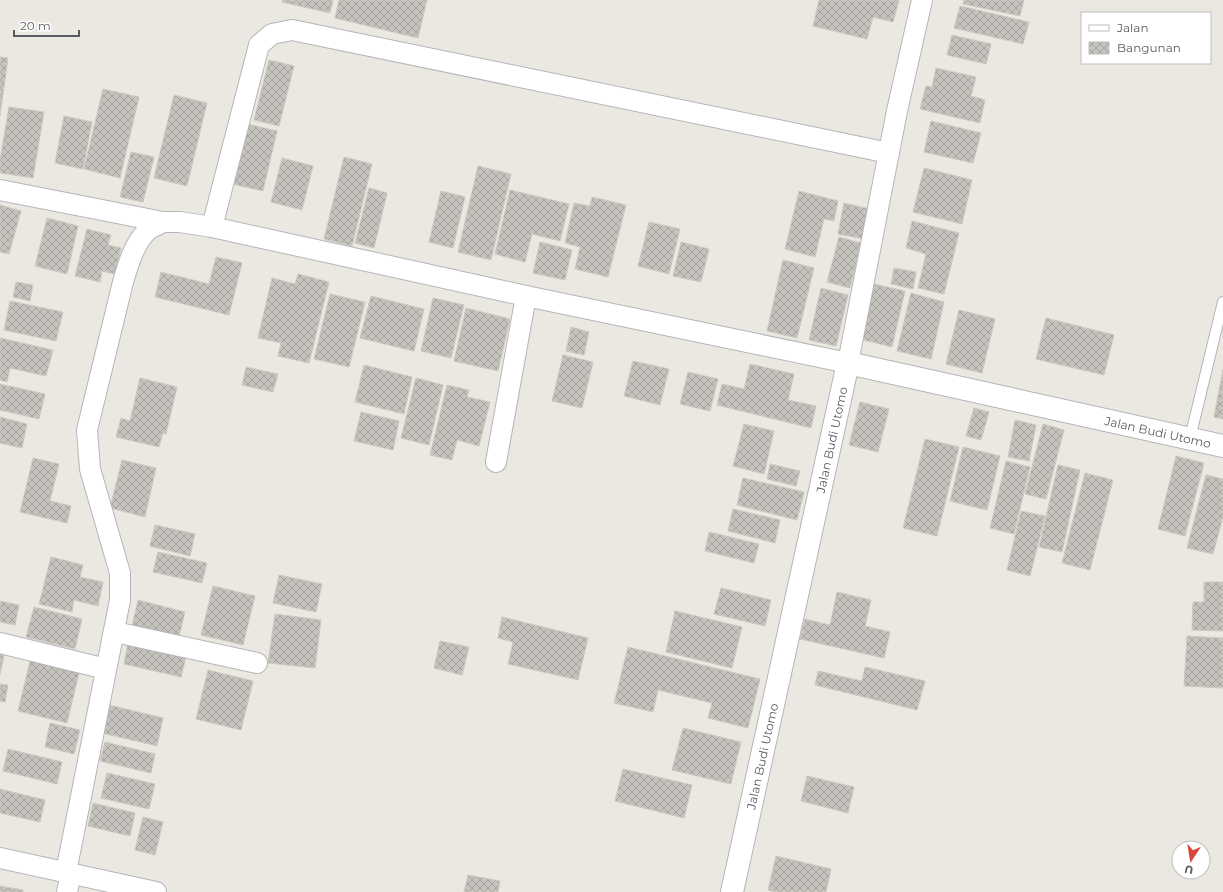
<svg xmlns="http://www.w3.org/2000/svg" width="1223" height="892" font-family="Montserrat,sans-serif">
<defs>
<pattern id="building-cross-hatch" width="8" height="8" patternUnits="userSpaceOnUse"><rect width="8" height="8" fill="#c6c3be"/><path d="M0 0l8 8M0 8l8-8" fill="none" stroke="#a4a29e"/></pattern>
</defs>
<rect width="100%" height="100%" fill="#eae8e0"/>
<g fill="url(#building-cross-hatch)" stroke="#cec9bf">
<polygon points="283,0 333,0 330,13 282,2"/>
<polygon points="339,0 427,0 418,38 335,18"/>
<polygon points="819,0 896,0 899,1 893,22 873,17 867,39 813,26"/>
<polygon points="964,0 1024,0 1020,16 963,4"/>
<polygon points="960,6 1029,22 1023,44 954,28"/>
<polygon points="952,35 991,44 986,64 947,55"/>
<polygon points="0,57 8,58 0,116"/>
<polygon points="269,60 294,66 279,126 254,120"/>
<polygon points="936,68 976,77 971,96 985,100 980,123 920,109 926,86 932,87"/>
<polygon points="103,89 139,97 120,178 84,169"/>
<polygon points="174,95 207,103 187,186 154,178"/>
<polygon points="9,107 44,112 33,178 0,173 0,160"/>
<polygon points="64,116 92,122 83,169 55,163"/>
<polygon points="931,121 981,133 973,163 924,152"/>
<polygon points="243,123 277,131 263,191 228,183"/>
<polygon points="131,152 154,157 143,202 120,197"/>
<polygon points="344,157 372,164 352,246 324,239"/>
<polygon points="282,158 313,166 302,210 271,202"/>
<polygon points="478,166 511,174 491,260 458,252"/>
<polygon points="924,168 972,180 962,224 913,212"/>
<polygon points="369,188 387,193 374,248 355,243"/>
<polygon points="510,190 569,204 560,241 532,234 525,262 495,254"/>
<polygon points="441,191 465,197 453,248 429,242"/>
<polygon points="799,191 838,201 834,221 824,219 815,257 785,249"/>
<polygon points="592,197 626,205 608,277 575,269 580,247 565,243 574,203 590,206"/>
<polygon points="844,203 870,209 864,239 838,234"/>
<polygon points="0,205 21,211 9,254 0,252"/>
<polygon points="47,218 78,226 67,274 35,266"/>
<polygon points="912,221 959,233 944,294 918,288 926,254 906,248"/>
<polygon points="649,222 680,229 669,274 638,266"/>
<polygon points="87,229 111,235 108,245 121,248 115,274 102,271 100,282 75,276"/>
<polygon points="839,237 861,243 850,288 827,282"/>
<polygon points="540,242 572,250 565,280 533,273"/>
<polygon points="681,242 709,249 701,282 673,276"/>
<polygon points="216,257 242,263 229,315 155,297 161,272 209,284"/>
<polygon points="783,260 814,268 797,338 767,331"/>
<polygon points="894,268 916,272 913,289 891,284"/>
<polygon points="298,274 329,282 309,363 278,356 281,343 258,338 272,278 295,284"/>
<polygon points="16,282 33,285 30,301 13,297"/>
<polygon points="874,284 905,291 892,347 860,339"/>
<polygon points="821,288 848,295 836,346 809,340"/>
<polygon points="911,293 944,302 931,359 897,351"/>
<polygon points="330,294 365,302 349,367 314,359"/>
<polygon points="371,296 424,309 414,351 360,338"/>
<polygon points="433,298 464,305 451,358 421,351"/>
<polygon points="10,301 63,312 56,341 4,330"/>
<polygon points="466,308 510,319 498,371 454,361"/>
<polygon points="959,310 995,319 982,373 946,364"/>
<polygon points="1046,318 1114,335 1104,375 1036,359"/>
<polygon points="571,327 589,332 584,355 566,351"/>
<polygon points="0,338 53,350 46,376 10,368 7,382 0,380"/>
<polygon points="563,355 593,362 582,408 552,401"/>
<polygon points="633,361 669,369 660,405 624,396"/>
<polygon points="750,364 794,374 788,400 816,406 811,428 717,405 722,384 744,389"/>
<polygon points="364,365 412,377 404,414 355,402"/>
<polygon points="246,367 278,374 273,392 242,385"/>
<polygon points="1223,369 1223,419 1214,417"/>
<polygon points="688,372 718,379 710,411 680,404"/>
<polygon points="140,378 177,387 166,434 163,433 159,447 116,437 121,418 130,421"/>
<polygon points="416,378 443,385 429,445 401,438"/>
<polygon points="0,384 45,394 39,419 0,410"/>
<polygon points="447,385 469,390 467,397 490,402 479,446 457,440 452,460 430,455"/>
<polygon points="860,402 889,409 878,452 849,445"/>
<polygon points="974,408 989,412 981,440 966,436"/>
<polygon points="361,412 399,421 393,450 354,441"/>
<polygon points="0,417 27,424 22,448 0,443"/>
<polygon points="1015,420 1036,425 1029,461 1008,457"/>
<polygon points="744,424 774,431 764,474 733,466"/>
<polygon points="1043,424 1064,430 1046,499 1025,494"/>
<polygon points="925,439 959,447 937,536 903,528"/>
<polygon points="963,447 1000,456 987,510 950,501"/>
<polygon points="1176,456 1204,463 1185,536 1158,529"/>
<polygon points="33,458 59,464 50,501 71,506 67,523 20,512"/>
<polygon points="122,460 156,468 145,517 110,508"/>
<polygon points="1006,461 1030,467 1014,534 990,528"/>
<polygon points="770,464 800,471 796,486 767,479"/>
<polygon points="1058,465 1080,470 1062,552 1039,547"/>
<polygon points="1085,473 1113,480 1090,570 1062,563"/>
<polygon points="1206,475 1223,479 1223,517 1213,554 1187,548"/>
<polygon points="743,478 804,492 797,520 737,505"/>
<polygon points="733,509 780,520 775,543 728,531"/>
<polygon points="1021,511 1045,516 1030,576 1007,570"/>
<polygon points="155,525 195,534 190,556 150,546"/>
<polygon points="709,532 759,544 754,563 705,551"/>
<polygon points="158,552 207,563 202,583 153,572"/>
<polygon points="51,557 83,565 80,577 103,582 98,606 74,600 72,612 39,604"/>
<polygon points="279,575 322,584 316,612 273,603"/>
<polygon points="1204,582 1223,582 1223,631 1192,630 1193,602 1204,602"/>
<polygon points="213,586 255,596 243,645 201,635"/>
<polygon points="721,588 771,600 765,626 714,614"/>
<polygon points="837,592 871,600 865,626 890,632 884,658 800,639 805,619 830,625"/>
<polygon points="138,600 185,612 179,637 132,626"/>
<polygon points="0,601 19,605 15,625 0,622"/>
<polygon points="34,607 82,619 75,649 26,637"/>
<polygon points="675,611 742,627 732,668 666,652"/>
<polygon points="275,614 321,620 315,668 268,663"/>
<polygon points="502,617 588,638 578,680 508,664 513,642 498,638"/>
<polygon points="1187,636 1223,638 1223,688 1184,686"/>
<polygon points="440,641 469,647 462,675 434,668"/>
<polygon points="128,643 186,657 181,677 124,664"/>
<polygon points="628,647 760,679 748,728 708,718 712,703 658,690 653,712 614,703"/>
<polygon points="0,654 4,655 0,675"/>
<polygon points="31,657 80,669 67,723 18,711"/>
<polygon points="865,667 925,681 917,710 815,685 818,671 862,681"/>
<polygon points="208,670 253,681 241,730 196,719"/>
<polygon points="0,684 8,685 5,702 0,701"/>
<polygon points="109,705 163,718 157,746 102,733"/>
<polygon points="50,723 80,730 74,754 45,747"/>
<polygon points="683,728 741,742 731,784 672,770"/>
<polygon points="105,742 155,754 151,773 100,761"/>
<polygon points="8,749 62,762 57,784 3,771"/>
<polygon points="623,769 692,785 684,818 615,801"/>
<polygon points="107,773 155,784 149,809 101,798"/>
<polygon points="807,776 854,787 848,813 801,801"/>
<polygon points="0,789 45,800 40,822 0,813"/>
<polygon points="93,803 135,813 130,836 88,826"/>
<polygon points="143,817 163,822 155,855 135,850"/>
<polygon points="776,856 831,869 826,892 775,892 768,890"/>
<polygon points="468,875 500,881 498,892 464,892"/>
<polygon points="0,886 23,890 23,892 0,892"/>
</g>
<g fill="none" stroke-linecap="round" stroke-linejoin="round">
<g stroke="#b3b6ba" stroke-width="12">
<polyline id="lane" points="1190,438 1223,302"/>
</g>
<g stroke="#b3b6ba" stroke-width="22">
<g id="street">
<polyline points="0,190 163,222 180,222 212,227 526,296 848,363 897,111 922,0"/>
<polyline points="212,227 259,45 272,34 292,30 889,153"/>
<polyline points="496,462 526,296"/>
<polyline points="115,632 257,663"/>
<polyline points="0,643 106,669"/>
<polyline points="0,858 156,892"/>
<path d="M 66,872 L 120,600 L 120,573 L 90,469 L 87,430 L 123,282 C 128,265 134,243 148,230 C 152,227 158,225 163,222"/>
<polyline points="67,892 71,873"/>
</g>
</g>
<g stroke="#b2b5b9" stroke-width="24">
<g id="secondary">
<path id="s1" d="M 732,892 L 848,363 L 1223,446"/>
</g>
</g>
<use href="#lane" stroke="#fff" stroke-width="10"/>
<use href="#street" stroke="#fff" stroke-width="20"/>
<use href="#secondary" stroke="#fff" stroke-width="22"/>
</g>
<g text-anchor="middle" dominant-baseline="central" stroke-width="3" stroke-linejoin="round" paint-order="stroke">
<g font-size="12" fill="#595c60" stroke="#fff">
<text stroke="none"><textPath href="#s1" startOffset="859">Jalan Budi Utomo</textPath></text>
<text stroke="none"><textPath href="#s1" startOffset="463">Jalan Budi Utomo</textPath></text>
<text stroke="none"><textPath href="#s1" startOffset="139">Jalan Budi Utomo</textPath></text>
</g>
</g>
<rect x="1081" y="12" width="130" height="52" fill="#ffffff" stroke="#bdbebf"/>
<rect x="1089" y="25" width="20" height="6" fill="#ffffff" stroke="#bdbebf"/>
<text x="1117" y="32" font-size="12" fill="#595c60">Jalan</text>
<rect x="1089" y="42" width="20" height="12" fill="url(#building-cross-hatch)" stroke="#bdbebf"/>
<text x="1117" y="52" font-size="12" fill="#595c60">Bangunan</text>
<g transform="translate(1191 860) rotate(192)"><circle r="19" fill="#ffffff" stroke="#bdbebf"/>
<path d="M0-3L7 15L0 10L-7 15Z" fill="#d6463a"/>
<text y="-6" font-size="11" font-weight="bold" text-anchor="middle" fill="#595c60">U</text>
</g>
<path d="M14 30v6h65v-6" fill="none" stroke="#595c60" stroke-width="2"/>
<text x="20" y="30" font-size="12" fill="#595c60" stroke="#ffffff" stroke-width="3" paint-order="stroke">20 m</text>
</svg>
